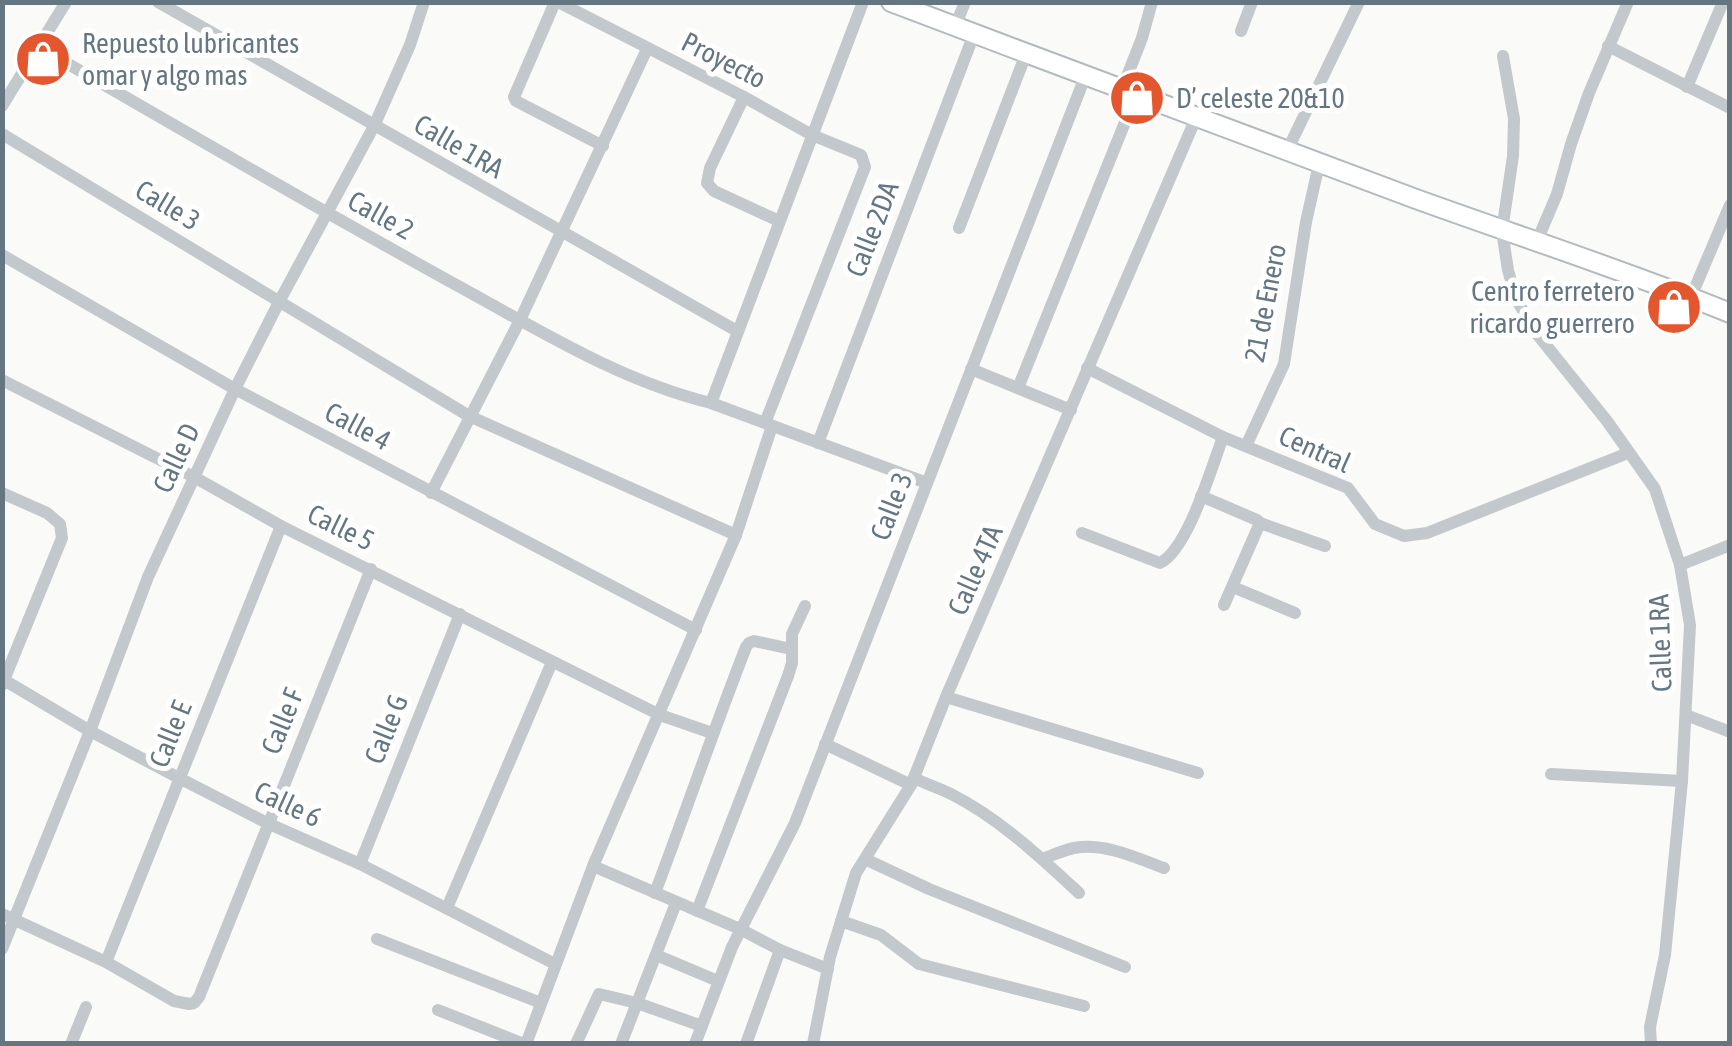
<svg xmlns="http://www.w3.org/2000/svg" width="1732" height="1046" font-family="'Asap Condensed',sans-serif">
<rect width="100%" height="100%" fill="#fafaf8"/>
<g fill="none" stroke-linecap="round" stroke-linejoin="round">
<g stroke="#b3babf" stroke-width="22">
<path id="secondary" d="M 891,2 C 1066,68 1241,135 1416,199 C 1521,237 1627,271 1730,313"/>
</g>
<g stroke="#c3c8cc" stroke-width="12">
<polyline points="158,2 737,331"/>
<polyline points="555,2 514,97 516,101 603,146"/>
<polyline points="558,2 744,97 812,135 861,155 865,167 765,423"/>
<polyline points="955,27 965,2"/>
<polyline points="1241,31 1252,2"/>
<polyline points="1608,46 1730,108"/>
<path d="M 39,47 C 175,126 312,205 449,281 C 534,327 617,380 711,403 L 927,483"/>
<polyline points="1503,56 1514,119 1513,156 1502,231 1508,270 1516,299 1537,334 1607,421 1655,489 1680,565 1690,625 1682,781 1665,955 1650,1027 1651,1044"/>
<polyline points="1687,87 1723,2"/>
<polyline points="1122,89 1142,38 1152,2"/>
<polyline points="744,97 710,168 707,183 714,191 779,221"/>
<polyline points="2,106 66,2"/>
<polyline points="2,134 469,416 736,535"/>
<polyline points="1287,151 1359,2"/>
<polyline points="959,228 1026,54"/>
<polyline points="1537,241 1557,194 1571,144 1589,93 1628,2"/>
<polyline points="2,255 235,389 696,630"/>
<polyline points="1691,297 1730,205"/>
<polyline points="1087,368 1223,437 1348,488 1375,524 1404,536 1427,533 1628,453"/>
<polyline points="971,369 1071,410"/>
<polyline points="2,380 194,477 281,526 660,715 712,733"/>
<polyline points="1018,388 1136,95"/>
<polyline points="711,403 863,2"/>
<polyline points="818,443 974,34"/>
<polyline points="1246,446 1284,364 1306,222 1319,164"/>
<polyline points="2,493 47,513 60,524 62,538 2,685"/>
<polyline points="431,493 520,320 647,49"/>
<polyline points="1201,496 1257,520 1260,523 1224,605"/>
<polyline points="1260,523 1325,546"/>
<path d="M 1082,533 L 1160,563 C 1188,549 1211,469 1223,437"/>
<polyline points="1680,565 1730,545"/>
<polyline points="1233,587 1295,613"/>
<polyline points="4,680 90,731 179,778 267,823 360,864 555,964"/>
<polyline points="946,697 1198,773"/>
<polyline points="1686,715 1730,732"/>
<polyline points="825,744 911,785"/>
<polyline points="1551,774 1682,781"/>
<path d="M 914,778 C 926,784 939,788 951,794 C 999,818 1040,857 1079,893"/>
<polyline points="865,859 929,889 1125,967"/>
<path d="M 1042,859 C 1053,855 1064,850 1074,848 C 1103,842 1137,858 1164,868"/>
<polyline points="360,864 460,614"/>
<polyline points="593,866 740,929 780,950 828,969"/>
<path d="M 655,893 C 686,811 714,729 746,647 L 749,643 L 754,641 L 791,649"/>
<polyline points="447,908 552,662"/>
<polyline points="697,911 788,676 792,663 792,634 805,606"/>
<polyline points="2,914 106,962 174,1001 189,1004 194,1003 199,997 371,569"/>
<polyline points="841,921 881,935 919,964 1084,1006"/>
<polyline points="377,939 541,1003"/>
<polyline points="2,949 90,731 148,577 235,389 279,302 374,126 410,45 424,2"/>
<polyline points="656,955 718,981"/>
<polyline points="106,962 281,526"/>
<polyline points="438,1010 524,1044"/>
<polyline points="71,1044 86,1007"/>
<polyline points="526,1044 593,866 736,535 772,426"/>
<polyline points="576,1044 599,994 637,1003 702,1026"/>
<polyline points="621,1044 676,903"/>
<polyline points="695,1044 732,947 795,823 1085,77"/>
<polyline points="746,1044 780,950"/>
<polyline points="813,1044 830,957 856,873 911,785 946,697 1196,118"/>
</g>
<use href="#secondary" stroke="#fff" stroke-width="18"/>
</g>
<defs>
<g id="shop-disc" transform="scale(2.875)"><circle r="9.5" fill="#e4572e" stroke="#fff"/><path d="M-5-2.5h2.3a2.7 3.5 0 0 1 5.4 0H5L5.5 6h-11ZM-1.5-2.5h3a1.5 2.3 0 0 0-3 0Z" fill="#fff"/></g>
</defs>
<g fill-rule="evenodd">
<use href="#shop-disc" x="43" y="59"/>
<use href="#shop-disc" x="1137" y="98"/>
<use href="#shop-disc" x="1674" y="307"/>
</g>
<g text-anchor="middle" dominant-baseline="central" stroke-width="10" stroke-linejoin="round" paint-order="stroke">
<g font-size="28" fill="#657683" stroke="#fff" text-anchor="start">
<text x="82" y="43">Repuesto lubricantes<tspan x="82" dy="32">omar y algo mas</tspan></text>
<text x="1176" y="98">D’ celeste 20&amp;10</text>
<text x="1635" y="291" text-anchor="end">Centro ferretero<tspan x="1635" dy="32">ricardo guerrero</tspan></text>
</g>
<g font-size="28" fill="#657683" stroke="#fff">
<text transform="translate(724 60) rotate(27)">Proyecto</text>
<text transform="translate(459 146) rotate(30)">Calle 1RA</text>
<text transform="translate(168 205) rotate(31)">Calle 3</text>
<text transform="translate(381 215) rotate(29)">Calle 2</text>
<text transform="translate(872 229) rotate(-69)">Calle 2DA</text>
<text transform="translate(1265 303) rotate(-79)">21 de Enero</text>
<text transform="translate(358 426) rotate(28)">Calle 4</text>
<text transform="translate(1315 449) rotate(24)">Central</text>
<text transform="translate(176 458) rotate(-65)">Calle D</text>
<text transform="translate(891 506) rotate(-69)">Calle 3</text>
<text transform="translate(341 527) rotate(26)">Calle 5</text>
<text transform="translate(975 570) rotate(-66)">Calle 4TA</text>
<text transform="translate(1660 643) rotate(-92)">Calle 1RA</text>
<text transform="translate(282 721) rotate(-68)">Calle F</text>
<text transform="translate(386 729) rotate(-68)">Calle G</text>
<text transform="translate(170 734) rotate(-68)">Calle E</text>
<text transform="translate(288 804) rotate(25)">Calle 6</text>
</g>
</g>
<rect width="1732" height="1046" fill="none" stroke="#657683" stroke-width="10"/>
</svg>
